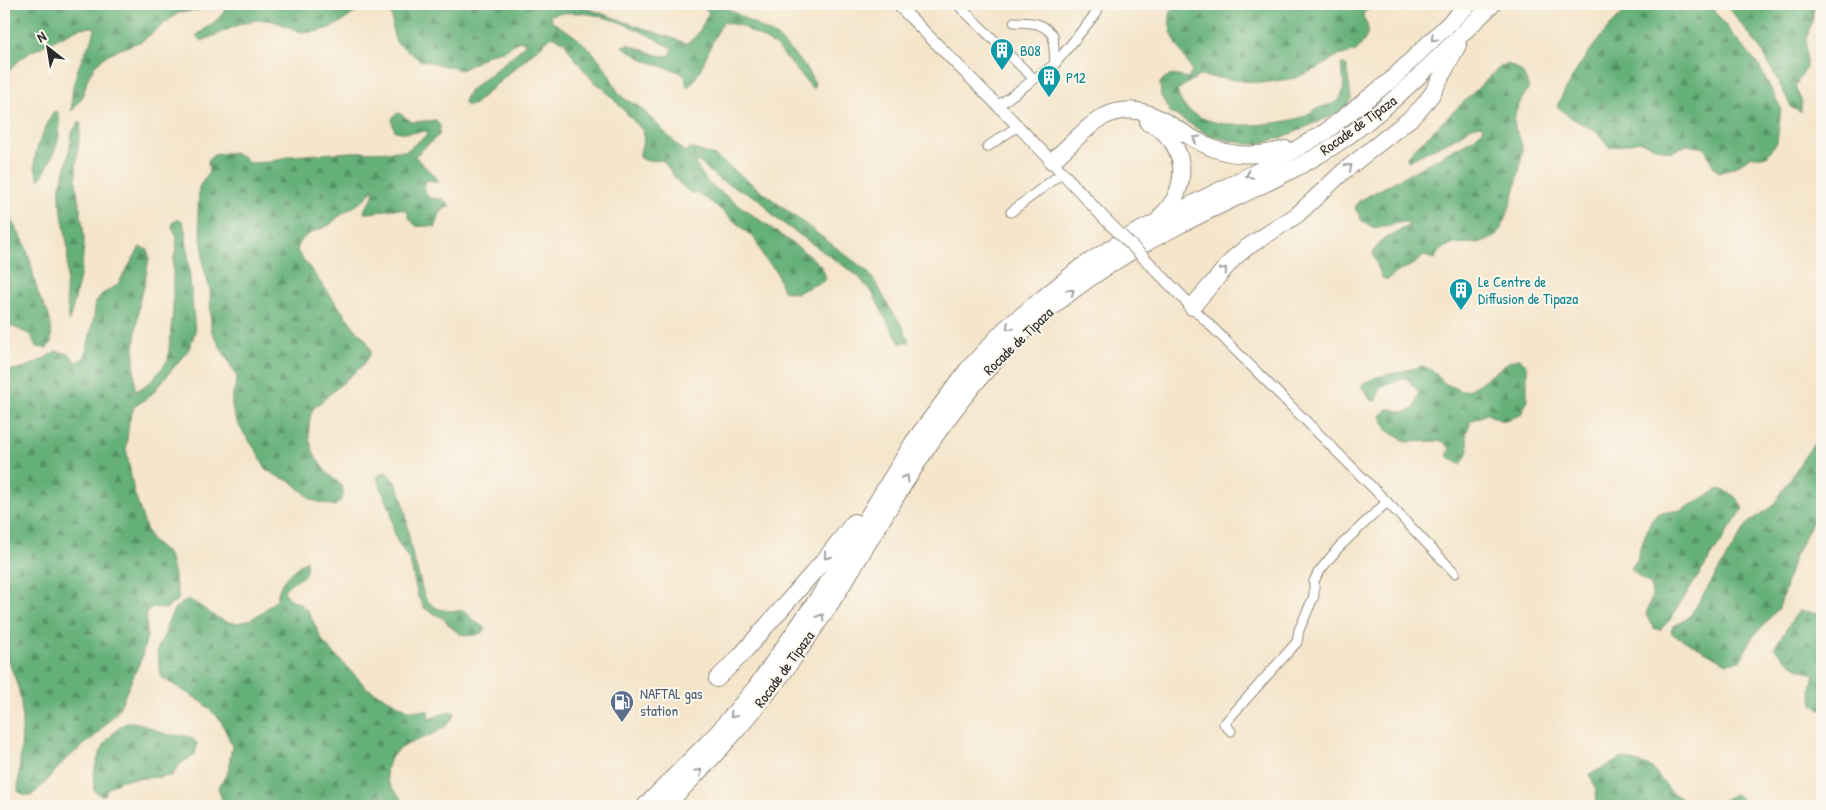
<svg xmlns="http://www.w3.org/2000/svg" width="1826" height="810" font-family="'Patrick Hand',sans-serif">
<defs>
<pattern id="forest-firs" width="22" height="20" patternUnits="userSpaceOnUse" patternTransform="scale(1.25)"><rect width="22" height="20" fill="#65b079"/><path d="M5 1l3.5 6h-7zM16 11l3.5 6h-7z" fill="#538f63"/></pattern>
</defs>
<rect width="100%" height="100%" fill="#fbf7ec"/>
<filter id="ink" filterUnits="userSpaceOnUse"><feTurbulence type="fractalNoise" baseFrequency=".02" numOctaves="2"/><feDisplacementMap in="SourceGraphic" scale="10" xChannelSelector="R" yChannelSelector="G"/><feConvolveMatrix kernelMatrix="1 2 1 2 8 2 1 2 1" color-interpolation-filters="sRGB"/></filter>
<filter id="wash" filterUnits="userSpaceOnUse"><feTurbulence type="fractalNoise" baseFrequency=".0096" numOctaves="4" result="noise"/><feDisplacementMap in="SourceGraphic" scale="20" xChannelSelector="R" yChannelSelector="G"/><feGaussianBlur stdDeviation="1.12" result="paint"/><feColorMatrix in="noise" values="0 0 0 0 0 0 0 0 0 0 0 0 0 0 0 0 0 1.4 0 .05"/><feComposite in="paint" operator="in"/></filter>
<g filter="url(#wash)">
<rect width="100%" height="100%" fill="#f4e5cb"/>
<g fill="url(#forest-firs)" stroke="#486e52">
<path d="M 4,4 L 369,4 C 361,7 357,11 350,16 C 340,24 327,30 315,32 C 294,35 286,22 267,20 C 243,18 223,34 201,41 L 196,36 L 218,19 L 227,8 L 218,7 L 178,13 L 142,41 L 108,54 L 95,65 L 87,80 L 83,96 L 72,111 C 70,90 76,71 85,52 C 90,42 94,39 95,27 L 79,28 L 29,53 L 17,62 L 4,77 Z"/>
<path d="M 385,4 L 525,4 L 545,7 L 548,4 L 575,4 L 686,43 C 699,38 703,23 709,12 L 699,4 L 720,4 L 777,37 L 804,65 L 815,83 L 813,89 L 776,46 L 741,26 L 723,22 C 719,29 715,36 712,43 C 705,58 700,76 687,88 L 685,76 L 679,72 L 644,60 L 622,46 L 628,44 L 657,55 L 669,56 L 673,49 C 638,28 592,5 550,15 L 552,22 C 572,32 593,49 605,68 C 617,86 615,98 638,105 L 684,152 L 691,148 L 715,156 L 867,271 L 878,286 L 889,307 L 903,327 L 909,342 L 900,343 L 884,316 L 874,295 L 858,276 L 774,217 L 761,200 L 718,179 L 699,162 L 694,162 L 708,183 L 810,256 L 822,267 L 826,278 L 824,281 L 796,293 L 783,291 L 776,271 L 764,258 L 755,239 L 714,204 L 698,194 L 689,192 L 678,182 L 663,160 L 647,161 L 640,158 C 639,146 646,144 643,131 L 602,87 L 595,83 L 574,58 L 564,41 L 552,36 L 473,105 L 465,105 L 464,101 L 469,91 L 521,49 L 526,42 L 519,41 L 503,51 L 489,54 L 462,70 L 420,60 L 396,42 L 393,33 L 392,16 Z"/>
<path d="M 1174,4 L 1370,4 L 1369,9 L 1363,13 C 1363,19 1365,20 1367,25 C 1371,34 1362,44 1356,51 L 1335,57 L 1324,65 L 1296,78 L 1262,83 L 1199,76 L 1177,90 C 1185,135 1268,127 1299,118 C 1305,116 1311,112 1316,109 C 1324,105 1336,105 1340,98 C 1347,88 1342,73 1341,64 L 1345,64 L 1347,68 L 1351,99 L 1343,111 L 1281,138 L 1258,144 L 1247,144 L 1210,136 L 1170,112 L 1161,96 L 1160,83 C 1168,72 1176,76 1188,78 L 1192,72 C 1183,49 1160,31 1174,4 Z"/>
<path d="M 1633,4 L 1709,4 L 1729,30 L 1758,64 L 1781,108 L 1777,142 L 1767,156 L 1751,156 L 1737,166 L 1719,173 L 1712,164 L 1705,148 L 1687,145 L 1670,152 L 1639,141 L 1610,148 L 1598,133 L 1567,115 L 1557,106 C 1575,68 1601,31 1633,4 Z"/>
<polygon points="1726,4 1814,4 1812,22 1806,40 1806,67 1795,87 1801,100 1801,112 1792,108 1763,53"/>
<path d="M 1507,64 C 1522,69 1524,73 1529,88 C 1524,96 1517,106 1515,115 C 1511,129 1522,136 1522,148 C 1523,165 1508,220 1498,233 C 1482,251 1455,237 1441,250 C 1438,252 1436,257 1434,259 L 1424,256 C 1413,268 1398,268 1388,280 L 1382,278 L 1373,254 L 1379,242 L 1410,225 L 1404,222 L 1374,228 L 1362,221 L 1355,208 L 1359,201 L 1473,139 L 1484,129 L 1481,125 L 1472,127 L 1455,138 L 1408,161 L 1407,156 L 1500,67 Z"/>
<path d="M 57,111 C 66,134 51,161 40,180 C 26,158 44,133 53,112 Z"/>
<path d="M 399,113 L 412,122 L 436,120 L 440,126 L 439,135 L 415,156 C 422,166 433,172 440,182 L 426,180 L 424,189 L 429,198 L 443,199 L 450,206 C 440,210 438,216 436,227 C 429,225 423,227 416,226 L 409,218 L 407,211 C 390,205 380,214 364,213 C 365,202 375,203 373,188 C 366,202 353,206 341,215 C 336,218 333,223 329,225 C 315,233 301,232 297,251 L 354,327 L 366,340 L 371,350 L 370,355 L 364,364 L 313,409 C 303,434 312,456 329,475 C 333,478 339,482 341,486 C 347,494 341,501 335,506 L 312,500 L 292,482 L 277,476 L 265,469 C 260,448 232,427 232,404 C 231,395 236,386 237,377 L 211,330 L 210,290 L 203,265 L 203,250 L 198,215 L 199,187 L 209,172 L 208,161 L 213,155 C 230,152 237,150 249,163 L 269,162 L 291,156 L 350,152 L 406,151 L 428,134 L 428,131 L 406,133 L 395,131 C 392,124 389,116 399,113 Z"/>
<path d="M 79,121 L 81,124 C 79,146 74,167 77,189 C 79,207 84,223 84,242 C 83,270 76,295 69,322 L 66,294 L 68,249 L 60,202 L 60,186 L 67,164 L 72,133 Z"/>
<path d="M 4,172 C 18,186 3,198 9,215 C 12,224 20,233 24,242 C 31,259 33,276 38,293 C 40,299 44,305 47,311 C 52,322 52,332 51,344 L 47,348 L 36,347 L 31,335 L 4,323 Z"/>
<path d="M 180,219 L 183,222 L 186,236 L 195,332 L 189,349 L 151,395 L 134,407 L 129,422 L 126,448 L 134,492 L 147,531 L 152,541 L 166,552 L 170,558 L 179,599 L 166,609 L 153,607 L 146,613 L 147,635 L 142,657 L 118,711 L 95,736 L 64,761 L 43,785 L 32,795 L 24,795 L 18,791 C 19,760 27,714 17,684 C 14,673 8,662 4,652 L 4,370 C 22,372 42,360 56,351 L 69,354 L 76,362 L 85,357 L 94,317 L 95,304 L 101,295 L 118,284 L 140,247 L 148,250 L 149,258 L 144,287 L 140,298 L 134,349 L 135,392 L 152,381 L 168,360 L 173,309 L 173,262 L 176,249 L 177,236 L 172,227 L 173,222 Z"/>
<path d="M 1520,358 L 1527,367 L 1527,399 L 1521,415 L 1502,421 L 1487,414 L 1471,421 L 1466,433 L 1469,450 L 1461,465 L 1447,456 L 1450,448 L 1442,441 L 1407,442 L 1387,430 L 1381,416 C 1390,403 1393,412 1405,412 C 1406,412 1413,410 1414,409 L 1419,392 L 1406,378 L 1380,387 L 1377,401 L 1370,400 L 1361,385 L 1377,377 L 1423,366 L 1432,370 L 1444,383 L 1461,391 L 1468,390 L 1480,383 L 1510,361 Z"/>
<polygon points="1822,434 1822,503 1794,558 1779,608 1752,638 1740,661 1727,663 1674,635 1671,632 1673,626 1682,622 1690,616 1748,523 1772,507 1807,453"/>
<path d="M 385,472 C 406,484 406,525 411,547 C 413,558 417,569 420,580 C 423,590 422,597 431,604 C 441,613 452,610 464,611 L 476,622 L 486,629 L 480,634 L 470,636 L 460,634 L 452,628 L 444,619 L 424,608 L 418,597 L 410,561 L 397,541 L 393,528 L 391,512 L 377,478 L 381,473 Z"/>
<path d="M 1719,489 C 1732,493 1738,497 1743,509 L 1677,608 L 1670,620 L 1660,630 L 1654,628 L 1646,615 L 1652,596 L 1651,585 L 1638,576 L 1631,568 L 1637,560 L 1641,544 L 1654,516 L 1659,513 L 1682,510 Z"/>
<path d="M 306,560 C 310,583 292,576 284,591 L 288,598 L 300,604 L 308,611 L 323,642 L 367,688 L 408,710 L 428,711 L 429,719 L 450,711 L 455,713 C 443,744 396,734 387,767 C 387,769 386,772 386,774 C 388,789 401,795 407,806 L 224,806 L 218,788 L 228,772 L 232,745 L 220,719 L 202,702 L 161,677 L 157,652 L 159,645 L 165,634 L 167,624 L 175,608 L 188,599 C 199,604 207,612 218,618 C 243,631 259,615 277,599 C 280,578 291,573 306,560 Z"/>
<path d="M 1822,608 L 1822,710 L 1813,704 L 1811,689 L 1814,674 C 1797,669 1786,660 1774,648 L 1799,610 L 1815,613 Z"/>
<path d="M 128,722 C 144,722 149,728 162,733 C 176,738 186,731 197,743 L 195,755 L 181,763 L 172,776 L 121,780 L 107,789 L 105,795 L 100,795 L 94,790 C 91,764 104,735 128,722 Z"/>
<polygon points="1623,758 1651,767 1672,793 1696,806 1597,806 1596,790 1590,774"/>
<polygon points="1735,793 1749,806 1715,806"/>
</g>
</g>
<g filter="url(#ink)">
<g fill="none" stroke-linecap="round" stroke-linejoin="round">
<g stroke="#90887b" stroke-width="11">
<g id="minor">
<polyline points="957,4 1034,79"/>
<path d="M 1014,22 C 1032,23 1040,21 1053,35 L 1055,64"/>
<polyline points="999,105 1055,64 1097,12 1099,4"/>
<polyline points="987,147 1018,126"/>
<polyline points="1011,212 1063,172"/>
<polyline points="1192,307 1387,502 1455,573"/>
<polyline points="1231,731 1224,724 1297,642 1299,630 1314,596 1314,581 1318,573 1339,547 1387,502"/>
</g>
</g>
<g stroke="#90887b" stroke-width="13">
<g id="tertiary">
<path d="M 897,4 C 966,74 1036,142 1102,216"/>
<polyline points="1148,262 1192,307"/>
</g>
</g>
<g stroke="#90887b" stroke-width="18">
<g id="motorway">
<path d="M 1148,123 C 1157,125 1164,132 1170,139 C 1189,164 1183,195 1161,216"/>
<path d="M 1052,161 C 1068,148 1087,125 1105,116 C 1151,95 1178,138 1218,150 C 1240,157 1264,155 1286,149"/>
<polyline points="1192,307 1234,258 1246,248 1297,215 1344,171 1411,118 1422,107 1432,94 1458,45"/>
<polyline points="717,679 741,655 825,559 854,522"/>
<polyline points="645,806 718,732 756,687 820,595 914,441 968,369 1006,328 1081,267 1133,234 1268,166 1325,132 1391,80 1469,4"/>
<path d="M 665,806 C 716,756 763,704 803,645 C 875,543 923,430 1014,341 C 1062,294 1118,256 1178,226 C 1230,199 1286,177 1335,145 C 1394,106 1442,52 1493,4"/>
</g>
</g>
<use href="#minor" stroke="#fff" stroke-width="9"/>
<use href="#tertiary" stroke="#fff" stroke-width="11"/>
<use href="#motorway" stroke="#fff" stroke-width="16"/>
<g stroke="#90887b" stroke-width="13" stroke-linecap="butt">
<polyline id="tertiary-bridge" points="1102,216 1148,262"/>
</g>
<use href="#tertiary-bridge" stroke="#fff" stroke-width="11"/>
</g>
<defs><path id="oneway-chevron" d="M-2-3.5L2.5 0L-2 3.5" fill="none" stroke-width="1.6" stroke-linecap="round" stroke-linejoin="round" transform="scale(1.25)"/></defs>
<g stroke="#a0a0a0">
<use href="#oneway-chevron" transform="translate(1434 38) rotate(136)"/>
<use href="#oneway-chevron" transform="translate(1196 139) rotate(-150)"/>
<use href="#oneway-chevron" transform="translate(1349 167) rotate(-40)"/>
<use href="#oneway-chevron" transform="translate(1249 175) rotate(154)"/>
<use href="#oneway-chevron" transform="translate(1224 270) rotate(-49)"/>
<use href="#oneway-chevron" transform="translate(1071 292) rotate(-38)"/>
<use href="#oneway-chevron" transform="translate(1009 327) rotate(137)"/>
<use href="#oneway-chevron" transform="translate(906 478) rotate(-58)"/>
<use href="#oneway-chevron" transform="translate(827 556) rotate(129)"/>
<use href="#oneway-chevron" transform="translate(821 617) rotate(-58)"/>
<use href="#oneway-chevron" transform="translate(733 715) rotate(132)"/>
<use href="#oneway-chevron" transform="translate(699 772) rotate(-46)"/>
</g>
</g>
<defs>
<g id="building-pin" transform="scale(1.25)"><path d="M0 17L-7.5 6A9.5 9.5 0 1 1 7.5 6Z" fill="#0f9aa8" stroke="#fbf7ec"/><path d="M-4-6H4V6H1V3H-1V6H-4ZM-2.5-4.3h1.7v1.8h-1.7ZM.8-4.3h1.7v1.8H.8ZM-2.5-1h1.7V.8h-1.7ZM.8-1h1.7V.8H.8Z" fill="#fff"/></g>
<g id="fuel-pin" transform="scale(1.25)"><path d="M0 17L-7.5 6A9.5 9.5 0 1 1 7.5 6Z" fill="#5c6f8a" stroke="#fbf7ec"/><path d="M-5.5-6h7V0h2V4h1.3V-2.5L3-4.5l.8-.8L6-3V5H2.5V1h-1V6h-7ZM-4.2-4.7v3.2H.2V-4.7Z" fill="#fff"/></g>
</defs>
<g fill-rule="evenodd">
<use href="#building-pin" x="1002" y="50"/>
<use href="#building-pin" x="1049" y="77"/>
<use href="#building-pin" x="1461" y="290"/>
<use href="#fuel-pin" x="622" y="702"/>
</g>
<g text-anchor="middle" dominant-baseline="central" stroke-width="4" stroke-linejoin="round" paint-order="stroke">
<g font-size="15" fill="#0d838f" stroke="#fbf7ec" text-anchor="start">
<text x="1020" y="50">B08</text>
<text x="1066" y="77">P12</text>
<text x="1478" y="281">Le Centre de<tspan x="1478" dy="17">Diffusion de Tipaza</tspan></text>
</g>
<g font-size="15" fill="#2b2b2b" stroke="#fbf7ec">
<text transform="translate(1358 125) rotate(-36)">Rocade de Tipaza</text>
<text transform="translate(1018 341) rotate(-44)">Rocade de Tipaza</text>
<text transform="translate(784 669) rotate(-54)">Rocade de Tipaza</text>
</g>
<g font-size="15" fill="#4e5e75" stroke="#fbf7ec" text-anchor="start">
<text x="640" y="693">NAFTAL gas<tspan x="640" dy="17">station</tspan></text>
</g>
</g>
<rect width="1826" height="810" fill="none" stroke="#fbf7ec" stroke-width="20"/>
<g transform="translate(48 48) rotate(329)" stroke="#fbf7ec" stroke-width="4" paint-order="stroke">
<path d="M0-4L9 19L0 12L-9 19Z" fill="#2b2b2b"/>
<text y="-8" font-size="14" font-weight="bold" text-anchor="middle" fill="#2b2b2b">N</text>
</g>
</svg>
